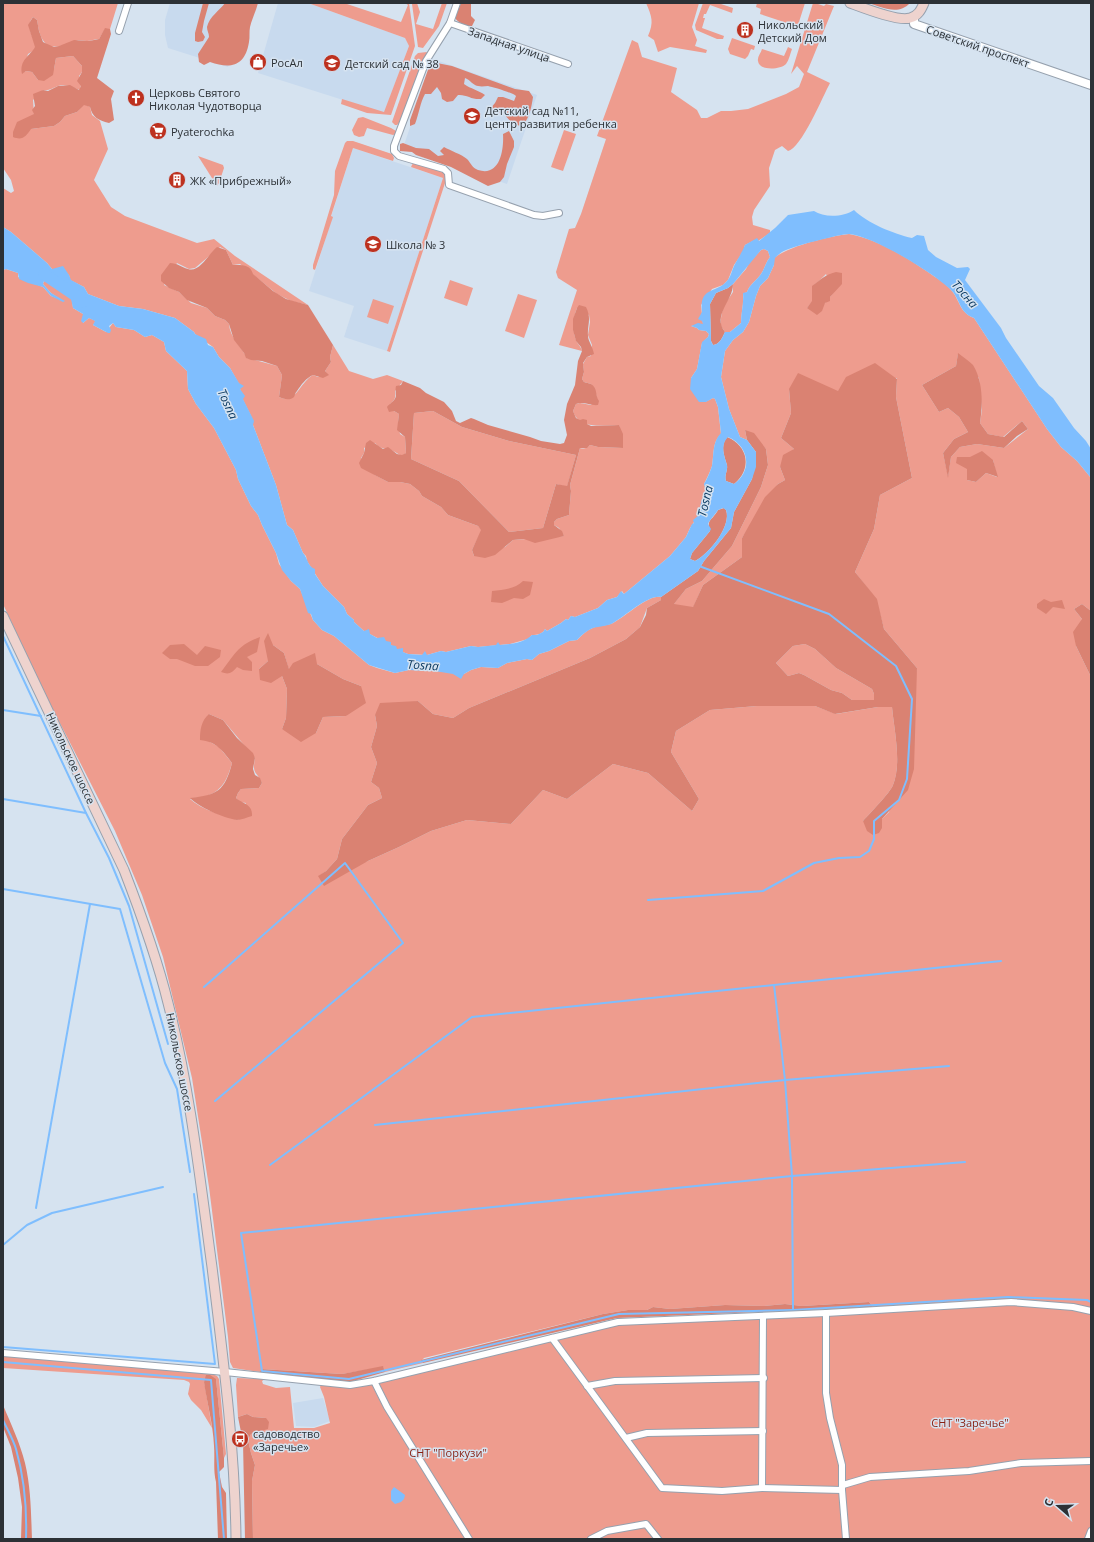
<svg xmlns="http://www.w3.org/2000/svg" width="1094" height="1542" font-family="'Open Sans',sans-serif">
<rect width="100%" height="100%" fill="#d6e3f0"/>
<g fill="#c8daee">
<polygon points="170,3 250,3 228,67 168,48 165,35 165,20"/>
<polygon points="278,3 308,3 405,38 409,46 384,113 258,73"/>
<polygon points="433,59 537,95 507,184 403,148"/>
<polygon points="353,148 443,178 387,351 344,337 354,306 309,291 332,218 331,217"/>
<polygon points="323,1398 330,1421 314,1427 296,1426 293,1403"/>
</g>
<g fill="#ee9c8e" fill-rule="evenodd">
<path d="M 3,3 L 118,3 L 110,29 L 105,29 L 99,39 C 95,39 91,41 87,41 C 84,41 81,40 78,40 C 72,42 66,45 60,46 C 42,50 39,33 37,20 L 33,17 C 25,26 33,36 36,47 L 33,51 L 28,54 L 22,73 L 26,71 L 32,72 L 38,80 L 54,69 L 56,58 L 73,56 L 82,66 L 82,72 L 79,76 L 81,85 L 80,90 C 73,88 66,83 58,86 C 52,88 50,91 43,90 L 33,100 L 34,114 L 31,129 L 54,126 L 60,122 L 65,116 L 77,112 L 84,104 L 90,107 L 92,115 L 100,121 L 108,149 L 94,180 L 111,207 L 125,216 L 197,243 L 214,239 L 235,256 L 308,305 L 291,301 L 277,294 L 240,264 L 233,265 L 226,250 L 220,247 L 195,268 L 189,269 L 177,263 L 164,285 L 179,292 L 191,303 L 207,308 L 215,316 L 225,320 L 229,324 C 230,338 241,346 247,358 L 277,366 L 282,375 L 279,397 C 296,405 300,382 313,375 L 318,377 L 328,375 L 325,371 L 331,362 L 330,357 L 333,345 L 349,371 L 373,379 L 387,375 L 403,381 L 395,391 C 396,397 395,400 390,404 L 394,411 L 399,414 L 398,424 L 400,434 L 405,437 L 406,453 L 402,456 C 398,454 397,453 393,451 C 386,447 382,451 375,443 L 364,448 L 364,453 L 361,458 L 371,472 L 375,475 L 388,482 L 400,482 L 410,484 L 419,491 L 422,496 L 441,507 L 448,515 L 478,526 L 482,530 L 472,550 L 474,556 L 505,547 L 513,540 L 564,536 L 559,528 L 554,525 L 554,522 L 557,519 L 569,515 L 571,491 L 570,485 L 580,448 C 584,449 586,449 590,445 L 598,447 L 623,448 L 619,425 C 603,425 579,430 573,411 L 576,404 L 580,403 L 591,405 L 597,398 L 596,394 L 591,384 L 584,382 L 582,379 L 584,372 L 583,364 L 587,357 L 591,356 L 592,345 L 588,335 L 590,322 L 589,315 L 577,308 C 573,318 572,330 576,340 C 578,345 581,346 582,351 L 559,345 L 577,290 L 558,278 L 556,272 L 569,229 L 575,228 L 581,214 L 606,139 L 597,136 L 632,40 L 638,43 L 642,57 L 677,68 L 671,92 L 697,110 L 701,118 L 707,118 L 721,111 L 731,111 L 748,109 L 786,94 L 799,87 L 804,74 L 797,66 L 791,74 L 813,3 L 819,3 L 818,4 L 824,6 L 826,4 L 834,6 L 807,72 L 830,83 C 823,96 801,149 788,151 L 782,146 L 775,150 L 769,168 L 770,186 L 754,210 L 752,217 L 753,225 L 770,230 L 770,233 L 758,241 L 757,239 L 745,245 L 743,252 L 734,265 L 728,280 L 723,285 L 712,289 L 701,305 L 703,324 L 691,326 L 697,328 L 699,330 L 706,331 L 709,334 L 708,337 L 702,343 L 697,369 L 691,378 L 705,402 L 713,398 L 715,399 L 718,407 L 721,434 C 712,442 714,455 712,466 C 710,472 707,478 704,484 L 706,490 L 698,516 L 690,528 L 686,537 L 670,556 L 624,594 L 622,591 L 617,597 L 607,600 L 598,608 L 575,617 L 571,616 L 568,620 L 566,619 L 561,623 L 547,631 L 545,629 C 543,634 537,635 532,635 L 528,639 L 510,644 L 478,647 L 471,646 L 446,652 L 441,651 L 427,655 L 408,654 L 397,650 L 391,645 L 364,631 L 354,622 L 354,620 L 347,614 L 344,607 L 323,586 L 307,561 L 306,556 L 303,553 L 293,530 L 287,525 L 276,485 L 253,425 L 251,416 L 242,398 L 239,384 L 230,368 L 219,357 L 213,347 L 195,334 L 194,332 L 175,318 L 143,309 L 119,306 L 88,294 L 84,287 L 70,280 L 69,275 L 52,269 L 47,263 L 11,232 L 3,227 L 3,188 L 11,193 L 14,191 L 11,180 L 3,168 Z"/>
<polygon points="308,3 344,3 401,22 408,5 405,3 409,3 415,46 391,115 367,113 341,104 342,99 384,112 409,46 405,38"/>
<polygon points="417,3 420,12 416,24 433,29 442,3 447,3 439,26 423,48 418,47 412,4"/>
<path d="M 646,3 L 699,3 L 692,27 L 697,40 L 695,46 L 707,50 L 706,53 L 670,47 L 658,52 L 654,40 L 648,36 C 654,22 652,17 646,3 Z"/>
<polygon points="703,3 718,3 733,8 732,13 710,5 706,14 704,14 703,18 705,18 702,28 724,36 723,39 717,39 696,30 695,25"/>
<polygon points="757,3 760,4 805,3 799,22 796,26 760,14 761,9 756,7"/>
<polygon points="732,38 755,46 754,50 751,49 748,56 745,59 730,54 728,49"/>
<path d="M 788,47 L 792,49 C 790,54 789,60 786,64 C 780,70 759,71 758,61 C 757,57 761,53 762,49 L 784,56 Z"/>
<polygon points="427,52 399,123 397,125 395,125 392,122 415,56 418,53"/>
<polygon points="363,117 391,128 396,131 396,134 393,135 367,128 364,136 359,137 354,135 352,130 358,118"/>
<polygon points="564,130 576,134 563,171 551,167"/>
<polygon points="347,141 353,141 392,154 394,158 393,161 353,148 331,216 333,217 315,270 313,269 313,265 334,195 335,171 345,143"/>
<polygon points="198,156 223,165 224,168 219,183 217,186"/>
<polygon points="413,163 445,172 446,180 390,352 387,351 443,178 411,167"/>
<path d="M 849,234 C 877,239 904,256 928,272 C 936,278 946,283 952,291 C 960,301 960,313 974,318 L 1047,429 L 1061,447 L 1077,461 L 1091,478 L 1091,611 L 1082,604 L 1074,609 L 1082,619 L 1076,646 L 1091,677 L 1091,1308 C 1076,1304 1060,1303 1045,1302 C 988,1297 930,1304 873,1307 L 869,1302 L 802,1306 L 785,1304 L 764,1306 L 725,1305 L 670,1309 L 653,1307 L 647,1310 L 628,1310 L 603,1314 L 424,1358 L 422,1360 L 423,1363 L 385,1372 L 383,1367 L 342,1374 L 261,1369 L 260,1372 L 233,1368 L 230,1362 L 228,1337 L 209,1187 L 192,1078 L 163,957 L 142,895 L 115,831 L 38,680 L 3,604 L 3,270 L 6,269 L 18,273 L 18,277 L 43,287 L 51,296 L 60,299 L 51,293 L 43,284 L 44,281 L 58,285 L 56,281 C 68,285 72,295 73,308 L 83,314 L 83,323 L 89,318 L 96,321 L 93,325 L 106,332 L 113,323 L 116,327 L 134,330 L 145,337 L 152,335 L 164,342 L 166,351 L 187,371 L 188,389 L 196,404 L 214,428 L 236,470 L 238,479 L 251,506 L 258,515 L 262,525 L 276,553 L 279,564 L 291,581 L 300,589 L 313,620 L 322,630 L 334,636 L 369,665 L 377,668 L 395,673 L 409,670 L 435,671 L 464,674 L 471,670 L 481,667 L 498,668 L 507,663 L 527,659 L 532,660 L 539,654 L 549,651 L 569,641 L 577,640 C 582,635 587,630 595,627 C 600,625 607,626 613,623 C 627,616 647,595 661,597 L 661,600 L 647,608 L 640,627 L 626,639 L 590,658 L 469,708 L 453,718 L 433,714 L 418,701 L 375,715 L 377,726 L 371,747 L 377,763 L 371,782 L 379,788 L 382,798 L 368,805 L 342,839 L 337,859 L 326,871 L 319,876 L 368,861 L 399,847 L 431,831 L 467,820 L 511,824 L 543,790 L 567,799 L 613,764 L 648,773 L 692,811 L 699,799 L 671,752 L 676,731 L 710,710 L 757,706 L 815,706 L 836,714 L 878,707 L 892,707 C 894,729 902,764 893,785 C 890,793 870,813 863,821 L 882,828 L 882,819 L 889,812 L 917,668 L 884,629 L 876,599 L 855,572 L 874,529 L 880,495 L 912,478 L 896,397 L 897,378 L 838,391 L 789,389 L 791,413 L 781,438 L 794,449 L 780,467 L 785,480 L 778,484 L 742,538 L 742,557 L 703,585 L 693,608 L 673,605 L 686,589 L 702,581 L 732,546 L 761,487 L 768,465 L 766,449 L 745,430 L 747,440 L 740,437 L 729,409 L 721,377 L 725,351 L 733,340 L 743,332 L 749,322 L 756,296 L 760,286 L 768,278 L 774,265 L 774,258 C 789,246 830,236 849,234 ZM 826,274 L 834,292 L 825,303 L 807,308 L 812,302 L 813,286 L 820,280 ZM 958,354 L 979,378 L 982,410 L 980,423 L 988,434 L 1003,437 L 1022,421 L 1028,429 L 1004,448 L 977,444 L 960,447 L 951,457 L 948,476 L 943,453 L 954,439 L 968,432 L 959,417 L 948,408 L 939,412 L 922,385 L 956,366 ZM 993,460 L 997,477 L 986,473 L 976,482 L 967,480 L 967,469 ZM 273,645 L 284,653 L 289,670 L 317,664 L 343,679 L 361,686 L 346,716 L 323,717 L 316,733 L 282,729 L 286,718 L 287,689 L 282,676 L 259,669 L 268,661 ZM 209,714 L 223,720 L 255,758 C 252,775 256,770 262,783 L 259,788 L 241,789 L 238,793 L 236,798 L 240,802 L 246,803 L 238,820 C 222,815 202,810 190,799 C 196,797 203,798 209,795 C 223,790 228,777 232,763 L 219,747 L 210,742 Z"/>
<path d="M 764,249 L 768,251 L 770,257 C 766,262 765,268 761,274 C 756,281 750,284 747,292 L 743,294 C 744,304 741,313 741,323 L 730,332 L 725,332 L 721,326 L 721,318 L 723,307 L 733,292 L 733,284 L 746,269 L 749,263 L 761,250 Z"/>
<polygon points="450,280 473,288 467,306 444,298"/>
<polygon points="518,294 537,300 524,338 505,331"/>
<polygon points="373,299 394,306 388,324 367,317"/>
<polygon points="433,411 462,427 509,441 576,455 567,487 556,484 543,528 509,532 459,481 411,459 414,413"/>
<polygon points="805,644 815,649 836,668 872,689 874,694 874,700 852,700 842,693 831,690 804,675 799,673 788,676 776,663 793,646"/>
<polygon points="1011,1302 1091,1311 1091,1539 253,1539 252,1481 255,1465 251,1453 248,1440 251,1434 258,1433 266,1418 253,1417 247,1414 238,1417 236,1385 237,1378 265,1379 262,1381 263,1384 276,1388 290,1387 294,1428 314,1428 330,1423 324,1397 320,1387 322,1382 350,1385 618,1322"/>
<polygon points="3,1356 210,1373 217,1376 219,1379 226,1454 224,1458 216,1379 204,1381 212,1428 201,1410 191,1400 188,1394 190,1384 189,1382 184,1380 3,1368"/>
</g>
<g fill="#da8272" fill-rule="evenodd">
<polygon points="203,3 209,3 204,21 202,32 205,37 203,41 198,42 195,41 195,33"/>
<path d="M 225,3 L 258,3 C 256,11 252,19 250,27 C 249,32 250,37 249,42 C 245,67 230,69 210,62 L 204,65 L 199,62 L 198,54 L 209,37 C 209,33 207,31 207,27 C 209,17 220,10 225,3 Z"/>
<path d="M 461,3 L 471,3 L 471,16 L 475,20 L 472,26 C 466,27 459,23 455,18 Z"/>
<path d="M 868,3 L 910,3 C 898,16 882,7 868,3 Z"/>
<path d="M 33,17 L 37,20 L 39,31 L 43,42 L 54,47 L 59,46 L 74,40 L 89,41 L 99,39 L 105,28 L 110,29 L 111,34 L 97,78 L 114,91 L 111,99 L 114,120 L 109,123 C 98,120 93,118 90,107 L 84,105 L 77,112 L 65,116 L 60,122 L 54,126 L 31,129 C 26,136 23,141 13,137 L 13,132 L 17,122 L 34,114 L 32,110 L 35,106 L 33,94 L 43,90 L 48,91 L 58,86 L 70,85 L 79,90 L 81,86 L 77,81 L 82,72 L 82,66 L 73,56 L 56,58 L 53,75 L 44,81 L 38,80 L 32,72 L 26,71 L 22,74 C 19,60 30,56 35,47 L 28,25 Z"/>
<path d="M 432,62 L 452,66 L 515,89 L 529,91 L 533,97 C 530,119 522,140 503,112 L 490,116 L 490,109 L 495,103 L 498,97 L 503,97 L 514,101 L 516,96 C 513,93 493,87 488,86 C 485,86 482,87 478,86 C 472,85 471,80 465,78 L 464,84 C 471,89 478,90 485,95 L 481,99 C 472,100 466,94 458,95 L 453,101 L 447,102 L 442,99 L 441,93 L 437,87 L 431,94 L 425,94 C 420,103 419,114 415,124 L 410,126 L 410,120 L 429,67 Z"/>
<path d="M 509,131 L 514,141 L 514,147 L 507,164 L 504,177 L 500,182 L 488,186 L 451,167 L 416,155 L 412,152 L 400,151 L 400,144 L 403,143 L 416,148 L 429,149 L 438,156 L 444,155 L 440,151 L 444,147 C 451,151 461,154 467,159 C 471,163 472,168 478,170 C 500,177 504,150 503,134 Z"/>
<path d="M 217,247 L 226,250 L 233,265 C 242,265 250,264 253,274 L 273,291 L 286,299 L 308,305 L 333,345 L 330,357 L 331,362 L 325,371 L 329,375 L 323,378 L 313,375 C 306,378 301,385 297,391 C 295,393 295,395 294,397 C 290,401 283,399 279,397 L 282,375 L 277,366 L 262,361 L 251,360 L 246,358 L 244,353 L 234,340 L 229,324 L 225,320 L 215,316 L 207,308 L 187,300 L 179,292 L 169,288 L 161,281 L 161,275 L 170,263 C 177,263 181,267 188,269 C 200,273 209,253 217,247 Z"/>
<path d="M 836,272 L 842,273 L 842,284 L 830,297 L 830,301 L 825,303 L 822,311 L 817,315 L 807,308 L 812,301 L 812,286 C 822,279 824,275 836,272 Z"/>
<path d="M 733,284 C 733,301 712,315 725,332 C 722,338 720,344 713,345 L 711,341 L 710,304 L 716,293 L 728,288 Z"/>
<path d="M 579,305 L 586,307 C 592,319 587,325 588,336 C 588,341 593,347 594,354 L 587,357 L 583,363 L 584,372 L 582,379 L 584,382 C 586,383 589,383 591,384 C 598,388 595,396 599,401 L 598,405 C 591,406 583,401 576,404 L 573,411 L 576,418 L 580,420 L 583,419 L 587,420 L 587,424 L 591,426 L 619,425 L 623,434 L 623,448 L 598,447 L 590,445 L 587,448 L 580,448 L 570,485 L 571,491 L 569,515 L 557,519 L 554,522 L 554,525 L 562,531 L 564,536 L 535,543 L 524,539 L 513,540 L 495,555 L 485,558 L 474,556 L 472,550 L 481,530 L 478,526 L 448,515 L 441,507 L 422,496 L 419,491 L 410,484 L 400,482 L 388,482 L 361,468 L 359,463 L 364,453 L 366,443 L 370,440 L 383,449 L 388,447 L 397,454 L 402,455 L 406,453 L 405,437 L 397,430 L 399,414 L 394,411 L 389,412 L 387,407 C 389,404 395,401 396,396 C 396,393 395,390 396,386 L 401,385 L 403,381 L 420,388 L 426,393 L 444,402 L 452,411 L 456,421 L 460,423 L 471,418 L 474,419 L 488,425 L 530,437 L 541,441 L 560,444 L 564,443 L 567,435 L 564,420 L 567,404 L 575,385 L 578,361 L 582,351 L 581,347 L 576,341 L 573,330 L 573,319 L 577,308 ZM 433,411 L 462,427 L 509,441 L 576,455 L 567,486 L 556,484 L 543,528 L 509,532 L 459,481 L 411,459 L 414,413 Z"/>
<path d="M 958,353 C 963,357 969,361 973,365 C 983,381 983,404 980,423 L 988,434 L 1004,437 L 1022,421 L 1028,429 L 1017,436 L 1004,448 L 977,444 L 960,447 L 951,457 L 948,478 L 943,453 L 954,439 L 968,432 L 959,417 L 948,408 L 939,412 L 922,385 L 956,366 Z"/>
<path d="M 875,363 L 897,379 L 896,397 L 912,478 L 880,495 L 874,529 L 855,572 L 877,599 L 884,629 L 917,668 L 914,769 L 908,790 L 882,819 L 882,828 L 879,833 L 873,835 L 867,831 L 863,821 C 870,813 890,793 893,785 C 902,764 894,729 892,707 L 878,707 L 835,714 L 815,706 L 757,706 L 710,710 L 676,731 L 671,752 L 699,799 L 692,811 L 648,773 L 613,764 L 567,799 L 543,790 L 511,824 L 467,820 L 431,831 L 399,847 L 368,861 L 324,886 L 318,876 L 326,871 L 337,859 L 342,839 L 368,805 L 382,798 L 379,788 L 371,782 L 377,763 L 371,747 L 377,726 L 375,715 L 380,703 L 418,701 L 433,714 L 453,718 L 469,708 L 590,658 L 626,639 L 640,627 L 646,615 L 647,608 L 661,600 L 661,597 L 698,571 L 704,561 L 731,528 L 734,512 L 752,479 L 756,452 L 747,440 L 745,430 L 754,433 L 766,449 L 768,465 L 761,487 L 732,546 L 702,581 L 686,589 L 674,604 L 693,607 L 703,585 L 742,557 L 742,538 L 765,497 L 778,484 L 785,480 L 780,467 L 783,455 L 794,449 L 781,438 L 791,413 L 789,389 L 798,373 L 838,391 L 846,377 ZM 805,644 L 815,649 L 836,668 L 872,689 L 874,694 L 874,700 L 852,700 L 842,693 L 831,690 L 804,675 L 799,673 L 788,676 L 776,663 L 793,646 Z"/>
<path d="M 727,437 C 749,446 752,470 734,484 L 726,481 C 724,475 728,471 727,465 C 724,455 720,446 727,437 Z"/>
<polygon points="982,451 993,460 998,477 986,473 976,482 967,480 967,469 956,463 957,457 970,457"/>
<path d="M 724,508 L 726,510 C 732,526 709,554 695,561 L 690,559 L 692,553 L 710,531 C 706,519 713,520 718,510 Z"/>
<path d="M 523,581 L 533,582 L 530,595 L 523,599 L 514,598 L 502,603 L 491,602 L 492,591 C 503,590 515,589 523,581 Z"/>
<polygon points="1044,599 1051,602 1062,600 1065,609 1053,607 1046,614 1037,608 1037,604"/>
<polygon points="1082,604 1091,611 1091,677 1076,646 1073,632 1082,619 1074,609"/>
<polygon points="268,633 273,645 284,653 289,669 293,663 315,653 317,664 343,679 361,686 366,703 346,716 323,717 316,733 301,742 282,729 286,718 287,689 282,676 271,683 260,680 259,669 268,661 264,641"/>
<path d="M 260,637 L 257,652 L 247,657 L 252,662 L 252,671 L 243,670 L 237,667 C 232,673 229,675 221,672 C 235,654 238,645 260,637 Z"/>
<polygon points="184,644 197,655 205,646 221,650 220,657 208,666 195,666 177,659 170,659 162,653 170,645"/>
<path d="M 209,714 L 223,720 L 237,738 L 253,753 L 255,758 L 253,769 L 255,775 L 260,778 L 262,783 L 259,788 L 241,789 L 238,793 L 236,798 C 243,804 253,804 252,816 C 248,817 241,820 237,820 C 223,818 199,807 190,798 C 217,795 225,791 232,763 C 222,750 217,742 200,740 C 200,730 201,721 209,714 Z"/>
<polygon points="869,1302 873,1307 617,1318 423,1363 421,1360 603,1314 628,1310 647,1310 653,1307 670,1309 725,1305 764,1306 785,1304 802,1306"/>
<polygon points="383,1366 385,1372 350,1382 260,1372 261,1369 342,1374"/>
<path d="M 206,1375 L 210,1375 L 216,1379 L 224,1458 L 224,1467 L 219,1472 L 222,1487 L 226,1493 L 227,1539 L 218,1539 L 216,1482 C 213,1470 215,1459 214,1446 C 213,1424 207,1403 204,1382 Z"/>
<path d="M 3,1405 C 11,1424 20,1443 25,1463 C 31,1488 31,1513 32,1539 L 21,1539 L 22,1507 L 18,1478 L 11,1447 L 3,1427 Z"/>
<polygon points="247,1414 253,1417 266,1418 269,1422 268,1429 251,1434 248,1440 251,1453 255,1465 252,1481 253,1539 245,1539 243,1442 238,1417"/>
</g>
<g fill="#7fbefe" fill-rule="evenodd">
<path d="M 854,210 C 867,223 894,234 912,238 L 917,235 L 924,236 L 928,250 L 936,257 L 957,268 L 968,267 L 970,269 L 965,280 L 1001,328 L 1006,338 L 1039,386 L 1053,398 L 1074,428 L 1086,441 L 1091,449 L 1091,478 L 1077,461 L 1061,447 L 1047,429 L 974,318 C 958,312 961,299 950,289 C 932,272 873,236 849,234 C 840,234 790,247 782,252 C 779,254 777,256 775,258 L 774,265 L 768,278 L 760,286 L 756,296 L 749,322 L 743,332 L 733,340 L 725,351 L 721,377 L 729,409 L 740,437 L 747,440 L 756,452 L 756,467 L 752,479 L 734,512 L 731,528 L 704,561 L 698,571 L 661,597 C 647,595 626,616 613,623 C 608,626 602,626 598,627 C 589,628 583,634 577,640 L 569,641 L 549,651 L 539,654 L 532,660 L 527,659 L 507,663 L 498,668 L 481,667 L 471,670 L 464,674 L 461,679 L 453,674 L 435,671 L 409,670 L 395,673 L 369,665 L 334,636 L 322,630 L 313,620 L 311,614 L 308,613 L 300,589 L 291,581 L 282,570 L 276,553 L 262,525 L 258,515 L 251,506 L 238,479 L 236,470 L 214,428 L 196,404 L 188,389 L 187,371 L 166,351 L 164,342 L 152,335 L 145,337 L 134,330 L 116,327 L 113,323 L 109,326 L 111,330 L 110,333 L 108,333 L 93,325 L 95,321 L 89,318 L 83,323 L 81,321 L 83,314 L 73,308 L 69,290 L 61,283 L 56,281 L 58,286 L 44,281 L 43,284 L 51,293 L 65,301 L 63,302 L 51,296 L 43,287 L 28,283 L 19,279 L 18,273 L 6,269 L 3,270 L 3,227 L 11,232 L 47,263 L 52,269 L 63,266 L 69,275 L 71,280 L 84,287 L 88,294 L 119,306 L 143,309 L 175,318 L 194,332 L 195,334 L 206,339 L 208,345 L 213,347 L 219,357 L 230,368 L 239,383 L 244,386 L 240,389 L 245,396 L 243,399 L 254,421 L 253,425 L 276,485 L 287,525 L 293,530 L 303,553 C 308,558 307,566 315,569 L 315,574 L 323,586 L 344,607 L 347,614 L 354,620 L 354,622 L 364,631 L 369,629 L 370,634 L 377,638 L 384,637 L 386,641 L 391,642 L 391,645 L 396,646 L 397,649 L 403,648 L 403,652 L 408,654 L 422,655 L 425,651 L 427,655 L 441,651 L 446,652 L 471,646 L 478,647 L 496,645 L 498,642 L 500,645 C 511,644 524,643 532,635 L 537,635 L 543,632 L 545,629 L 547,631 L 561,623 L 566,619 L 568,620 L 571,616 L 575,617 L 598,608 L 607,600 L 617,597 L 621,591 L 624,594 L 670,556 L 686,537 L 692,524 L 694,523 L 693,520 L 698,516 L 702,499 L 705,496 L 704,495 L 706,490 L 704,484 C 707,479 710,472 712,466 C 714,455 712,442 721,433 L 718,407 L 715,399 L 713,398 L 706,402 L 699,402 L 690,389 L 691,378 L 697,369 L 702,342 L 708,337 L 709,334 L 706,331 L 699,330 L 697,328 L 691,326 L 698,323 L 703,324 L 702,321 L 698,319 L 702,312 C 699,286 716,294 727,281 C 731,277 732,269 735,264 C 739,257 742,252 745,245 L 757,238 L 759,241 L 775,228 L 788,215 L 814,211 C 824,218 844,217 854,210 ZM 764,249 L 768,251 L 770,257 C 766,262 765,268 761,274 C 756,281 750,284 747,292 L 743,293 C 744,304 741,313 741,323 L 730,332 L 725,332 C 722,338 720,344 713,345 L 711,341 L 710,304 L 716,293 L 728,288 L 733,284 L 761,250 ZM 728,437 C 749,446 753,470 734,484 L 726,481 C 724,475 728,471 727,465 C 724,456 720,445 728,437 ZM 723,508 L 726,510 C 732,526 709,554 695,561 L 690,559 L 692,553 L 710,531 L 711,529 L 708,524 C 710,519 715,515 718,510 Z"/>
<polygon points="394,1487 405,1495 404,1499 401,1502 395,1504 391,1500 391,1491"/>
</g>
<g fill="none" stroke-linecap="round" stroke-linejoin="round">
<g stroke="#7fbefe" stroke-width="2">
<polyline points="3,636 86,813 109,858 129,906 168,1044"/>
<polyline points="3,710 41,716"/>
<polyline points="3,799 86,813"/>
<polyline points="3,889 120,909 165,1063 177,1089 190,1172"/>
<polyline points="648,900 763,891 814,863 839,858 860,857 869,851 874,839 874,821 899,800 907,779 912,699 896,666 829,614 699,566"/>
<polyline points="774,985 1001,961"/>
<polyline points="204,987 345,863 403,943 215,1101"/>
<polyline points="375,1125 785,1080 949,1066"/>
<polyline points="270,1165 472,1017 774,985 785,1080 792,1176 793,1310 1008,1297 1087,1300 1091,1302"/>
<polyline points="36,1208 90,904"/>
<polyline points="3,1245 27,1225 52,1213 163,1187"/>
<polyline points="793,1310 619,1314 349,1379 262,1371 241,1233 792,1176 965,1162"/>
<polyline points="3,1347 215,1364 194,1194"/>
<polyline points="3,1362 211,1380 224,1539"/>
<path d="M 3,1420 C 7,1429 13,1439 16,1449 C 24,1477 27,1509 26,1539"/>
</g>
<polyline stroke="#7fbefe" stroke-width="12" points="44,274 75,295 82,302"/>
<g stroke="#96a1ae" stroke-width="8">
<g id="minor">
<polyline points="457,3 450,23 426,61 394,146 394,151 399,156 444,169 448,173 449,185 534,215 543,216 559,213"/>
<polyline points="450,23 568,64"/>
<polyline points="119,31 128,3"/>
<polyline points="826,1313 826,1393 830,1418 842,1465 842,1490 846,1539"/>
<polyline points="552,1338 662,1488 722,1491 762,1488 842,1490"/>
<polyline points="3,1353 225,1372 350,1385 374,1381 618,1322 826,1313 1011,1302 1073,1307 1091,1311"/>
<polyline points="374,1381 387,1407 469,1539"/>
<polyline points="587,1386 615,1381 764,1378"/>
<polyline points="626,1438 647,1433 763,1431"/>
<polyline points="843,1485 870,1477 969,1471 1021,1463 1091,1461"/>
<polyline points="762,1488 763,1316"/>
<polyline points="591,1539 607,1531 646,1524 658,1539"/>
<polyline points="1088,1539 1091,1531"/>
</g>
</g>
<g stroke="#96a1ae" stroke-width="10">
<polyline id="tertiary" points="914,17 914,24 1091,85"/>
</g>
<g stroke="#96a1ae" stroke-width="11">
<g id="secondary">
<path d="M 850,3 C 861,7 899,22 910,18 C 918,16 921,10 924,3"/>
<path d="M 3,616 L 124,870 C 141,914 157,958 168,1003 C 190,1089 200,1179 212,1267 C 223,1357 235,1448 236,1539"/>
</g>
</g>
<use href="#minor" stroke="#fff" stroke-width="6"/>
<use href="#tertiary" stroke="#fff" stroke-width="8"/>
<use href="#secondary" stroke="#eed3ce" stroke-width="9"/>
</g>
<defs>
<g id="building-disc" transform="scale(0.9)"><circle r="9.5" fill="#bd311f" stroke="#d6e3f0"/><path d="M-4-6H4V6H1V3H-1V6H-4ZM-2.5-4.3h1.7v1.8h-1.7ZM.8-4.3h1.7v1.8H.8ZM-2.5-1h1.7V.8h-1.7ZM.8-1h1.7V.8H.8Z" fill="#fff"/></g>
<g id="shop-disc" transform="scale(0.9)"><circle r="9.5" fill="#bd311f" stroke="#d6e3f0"/><path d="M-5-2.5h2.3a2.7 3.5 0 0 1 5.4 0H5L5.5 6h-11ZM-1.5-2.5h3a1.5 2.3 0 0 0-3 0Z" fill="#fff"/></g>
<g id="school-disc" transform="scale(0.9)"><circle r="9.5" fill="#bd311f" stroke="#d6e3f0"/><path d="M0-5L7-2L0 1L-7-2ZM-4 1L0 2.5L4 1V4Q0 6-4 4Z" fill="#fff"/></g>
<g id="church-disc" transform="scale(0.9)"><circle r="9.5" fill="#bd311f" stroke="#d6e3f0"/><path d="M-1.2-6h2.4v3.5h3.3v2.4h-3.3V6h-2.4V-.1h-3.3v-2.4h3.3Z" fill="#fff"/></g>
<g id="supermarket-disc" transform="scale(0.9)"><circle r="9.5" fill="#bd311f" stroke="#d6e3f0"/><path d="M-6-5.5h2.5l.6 2H6L4.5 2H-2.5L-4.4-4H-6ZM-1.5 3.2a1.3 1.3 0 1 0 .1 0ZM3 3.2a1.3 1.3 0 1 0 .1 0Z" fill="#fff"/></g>
<g id="bus-disc" transform="scale(0.9)"><circle r="9.5" fill="#bd311f" stroke="#d6e3f0"/><path d="M-5-6H5V4H4V6H2V4H-2V6H-4V4H-5ZM-3.5-4V0h7V-4ZM-3.5 1.2v1.5H-2V1.2ZM2 1.2v1.5H3.5V1.2Z" fill="#fff"/></g>
</defs>
<g fill-rule="evenodd">
<use href="#building-disc" x="745" y="30"/>
<use href="#shop-disc" x="258" y="62"/>
<use href="#school-disc" x="332" y="63"/>
<use href="#church-disc" x="136" y="98"/>
<use href="#school-disc" x="472" y="116"/>
<use href="#supermarket-disc" x="158" y="131"/>
<use href="#building-disc" x="177" y="180"/>
<use href="#school-disc" x="373" y="244"/>
<use href="#bus-disc" x="240" y="1439"/>
</g>
<g text-anchor="middle" dominant-baseline="central" stroke-width="3" stroke-linejoin="round" paint-order="stroke">
<g font-size="11" fill="#2c3136" stroke="#d6e3f0" text-anchor="start">
<text x="758" y="24">Никольский<tspan x="758" dy="13">Детский Дом</tspan></text>
<text x="271" y="62">РосАл</text>
<text x="345" y="63">Детский сад № 38</text>
<text x="149" y="92">Церковь Святого<tspan x="149" dy="13">Николая Чудотворца</tspan></text>
<text x="485" y="110">Детский сад №11,<tspan x="485" dy="13">центр развития ребенка</tspan></text>
<text x="171" y="131">Pyaterochka</text>
<text x="190" y="180">ЖК «Прибрежный»</text>
<text x="386" y="244">Школа № 3</text>
<text x="253" y="1433">садоводство<tspan x="253" dy="13">«Заречье»</tspan></text>
</g>
<g font-size="11" fill="#2c3136" stroke="#d6e3f0">
<text transform="translate(509 44) rotate(19)">Западная улица</text>
<text transform="translate(978 46) rotate(19)">Советский проспект</text>
<text transform="translate(71 758) rotate(65)">Никольское шоссе</text>
<text transform="translate(180 1062) rotate(79)">Никольское шоссе</text>
</g>
<g font-size="11" fill="#881f11" stroke="#d6e3f0">
<text x="970" y="1422">СНТ "Заречье"</text>
<text x="448" y="1452">СНТ "Поркузи"</text>
</g>
<g font-size="12" font-style="italic" fill="#08375f" stroke="#d6e3f0">
<text transform="translate(965 294) rotate(48)">Тосна</text>
<text transform="translate(228 404) rotate(65)">Tosna</text>
<text transform="translate(705 501) rotate(-77)">Tosna</text>
<text transform="translate(423 665) rotate(4)">Tosna</text>
</g>
</g>
<rect width="1094" height="1542" fill="none" stroke="#2c3136" stroke-width="8"/>
<g transform="translate(1058 1506) rotate(290)" stroke="#d6e3f0" stroke-width="3" paint-order="stroke">
<path d="M0-3L7 15L0 10L-7 15Z" fill="#2c3136"/>
<text y="-6" font-size="11" font-weight="bold" text-anchor="middle" fill="#2c3136">С</text>
</g>
</svg>
